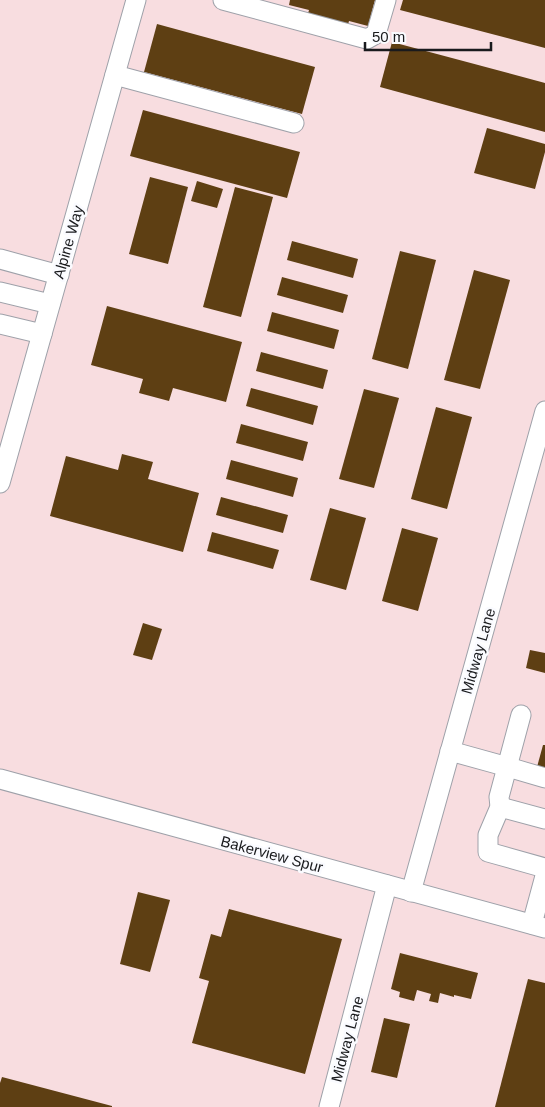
<svg xmlns="http://www.w3.org/2000/svg" width="545" height="1107" font-family="Arial,sans-serif">
<rect width="100%" height="100%" fill="#ebeef6"/>
<rect fill="#f8dde0" x="0" y="0" width="545" height="1107"/>
<g fill="#5e3f13">
<polygon points="290,0 375,0 368,26 349,21 347,28 307,17 309,10 289,5"/>
<polygon points="403,0 545,0 545,48 400,10"/>
<polygon points="157,24 315,67 302,114 144,72"/>
<polygon points="392,42 545,83 545,132 380,87"/>
<polygon points="143,110 300,152 287,198 130,156"/>
<polygon points="487,128 545,144 545,152 535,189 474,173"/>
<polygon points="150,177 188,187 168,264 129,254"/>
<polygon points="197,181 223,189 217,208 191,201"/>
<polygon points="235,187 273,197 241,317 203,307"/>
<polygon points="292,241 358,259 353,278 287,260"/>
<polygon points="400,251 436,260 408,369 372,359"/>
<polygon points="474,270 510,280 480,389 444,380"/>
<polygon points="282,277 348,295 343,313 277,295"/>
<polygon points="107,306 242,342 226,402 173,388 169,401 139,393 143,379 91,365"/>
<polygon points="272,312 339,330 334,349 267,331"/>
<polygon points="261,352 328,370 323,389 256,371"/>
<polygon points="251,388 318,406 313,425 246,406"/>
<polygon points="364,389 399,398 374,488 339,479"/>
<polygon points="436,407 472,417 447,509 411,499"/>
<polygon points="241,424 308,442 303,461 236,443"/>
<polygon points="122,454 153,462 148,479 199,493 183,552 50,516 66,456 118,470"/>
<polygon points="231,460 298,478 293,497 226,479"/>
<polygon points="221,497 288,515 283,533 216,515"/>
<polygon points="330,508 366,518 346,590 310,580"/>
<polygon points="402,528 438,538 418,611 382,601"/>
<polygon points="212,532 279,550 273,569 207,551"/>
<polygon points="143,623 162,629 152,660 133,655"/>
<polygon points="530,650 545,653 545,673 526,668"/>
<polygon points="543,745 545,745 545,769 537,767"/>
<polygon points="138,892 170,900 150,972 120,964"/>
<polygon points="229,909 342,939 305,1074 192,1043 209,981 199,978 211,934 221,937"/>
<polygon points="400,953 478,973 471,999 454,995 454,997 440,993 438,1003 429,1001 431,994 417,990 414,1001 399,997 400,992 391,989"/>
<polygon points="528,979 545,983 545,1107 495,1107"/>
<polygon points="384,1018 410,1024 397,1078 371,1072"/>
<polygon points="2,1077 112,1106 112,1107 0,1107 0,1083"/>
</g>
<g fill="none" stroke-linecap="round" stroke-linejoin="round">
<g stroke="#9ea1a9" stroke-width="21">
<g id="minor">
<polyline points="223,0 367,39 376,34 386,0"/>
<polyline points="115,75 294,123"/>
<polyline points="0,259 59,275"/>
<polyline points="0,292 50,304"/>
<polyline points="0,324 42,334"/>
<polyline points="0,483 136,0"/>
<polyline points="521,715 499,797 500,807 488,835 488,852 545,868"/>
<polyline points="450,751 508,767 545,778"/>
<polyline points="0,779 545,928"/>
<polyline points="500,807 545,819"/>
<polyline points="411,892 545,411"/>
<polyline points="532,924 545,876"/>
<polyline points="329,1107 387,885"/>
</g>
</g>
<use href="#minor" stroke="#fff" stroke-width="19"/>
</g>
<g text-anchor="middle" dominant-baseline="central" stroke-width="5" stroke-linejoin="round" paint-order="stroke">
<g font-size="15" fill="#191a1d" stroke="#fafbff">
<text transform="translate(68 242) rotate(-74)">Alpine Way</text>
<text transform="translate(478 651) rotate(-74)">Midway Lane</text>
<text transform="translate(272 854) rotate(15)">Bakerview Spur</text>
<text transform="translate(347 1039) rotate(-75)">Midway Lane</text>
</g>
</g>
<path d="M365 42v8h126v-8" fill="none" stroke="#191a1d" stroke-width="2.5"/>
<text x="372" y="42" font-size="15" fill="#191a1d" stroke="#fafbff" stroke-width="4" paint-order="stroke">50 m</text>
</svg>
